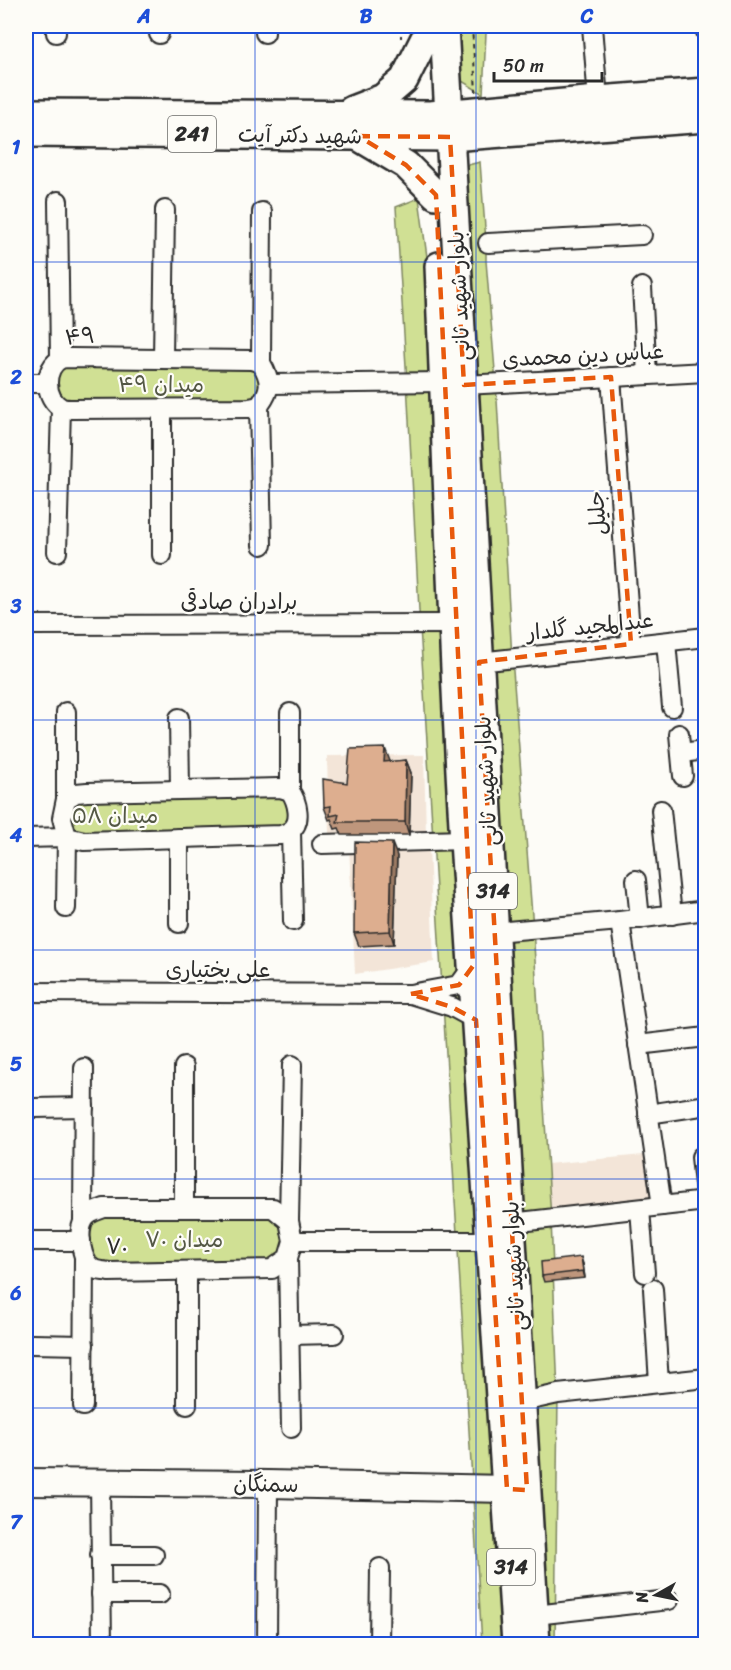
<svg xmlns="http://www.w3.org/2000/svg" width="731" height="1670" font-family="Sriracha,'Playpen Sans Arabic',sans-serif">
<rect width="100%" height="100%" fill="#fdfcf7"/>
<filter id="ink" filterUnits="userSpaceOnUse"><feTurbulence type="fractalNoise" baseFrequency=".0167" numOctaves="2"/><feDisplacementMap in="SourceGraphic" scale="12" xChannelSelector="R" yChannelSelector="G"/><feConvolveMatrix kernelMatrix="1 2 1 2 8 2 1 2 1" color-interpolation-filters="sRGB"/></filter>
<g filter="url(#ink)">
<g fill="#f3e5d8">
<polygon points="424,755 426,835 329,835 327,756"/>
<polygon points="349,845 429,847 434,962 355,974"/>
<polygon points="654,1154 662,1206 551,1219 547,1164"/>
</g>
<g fill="#d0e094" stroke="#7e8660" stroke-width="1.5">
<polygon points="454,26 484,26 486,33 483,94 457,78"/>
<polygon points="480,162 486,241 486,261 496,383 512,658 533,928 551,1219 558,1394 555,1644 536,1644 452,169"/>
<polygon points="419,198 444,382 516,1644 482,1644 419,610 407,382 396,207"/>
<polygon points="60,359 261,363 259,406 61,408 52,368"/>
<polygon points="290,791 291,831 76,840 66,799"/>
<polygon points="273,1208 293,1241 272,1269 93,1269 83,1221 91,1213"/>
</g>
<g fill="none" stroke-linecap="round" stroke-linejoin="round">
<g stroke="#2b2b2b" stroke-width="22">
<g id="street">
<polyline points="592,26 598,100"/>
<polyline points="705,26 706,32"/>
<polyline points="56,33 56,26"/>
<polyline points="265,33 265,26"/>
<polyline points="159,34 159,26"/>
<polyline points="58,201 60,359"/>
<polyline points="488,243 642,235"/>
<polyline points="642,287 647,375"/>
<path d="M 71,358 L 251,360 L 261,363 C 272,381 271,390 259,406 L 249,408 L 71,409 C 68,409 65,409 62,408 C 44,400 43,367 61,359 C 64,358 67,358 71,358 Z"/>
<polyline points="163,359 165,210"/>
<polyline points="261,363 262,212"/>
<polyline points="611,377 631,644"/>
<polyline points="26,383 46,383"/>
<polyline points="270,384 444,382"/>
<polyline points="464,385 706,372"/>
<polyline points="259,406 262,545"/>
<polyline points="162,410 162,555"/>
<polyline points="57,552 61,408"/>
<polyline points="26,625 453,624"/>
<polyline points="666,642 672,707"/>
<polyline points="479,662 706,637"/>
<polyline points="179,718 180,789"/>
<polyline points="679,734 683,776"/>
<polyline points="681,753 706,750"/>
<path d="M 280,788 L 290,791 C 297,801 303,822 290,831 C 287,833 284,834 281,835 L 84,841 L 67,837 L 62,818 L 66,799 L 76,793 L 87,792 Z"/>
<polyline points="290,791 290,713"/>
<polyline points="66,799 66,712"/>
<polyline points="661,810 672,915"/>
<polyline points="291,831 293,921"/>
<polyline points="26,838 67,837 66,908"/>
<polyline points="179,838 179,923"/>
<polyline points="322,844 464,840"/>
<polyline points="636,880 640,919"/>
<polyline points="620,921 662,1206"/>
<polyline points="495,932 620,921 706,910"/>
<polyline points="473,966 459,985 410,994 452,1007 476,1020"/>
<polyline points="26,992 410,994"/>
<polyline points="638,1045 706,1037"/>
<polyline points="35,1108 84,1107"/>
<polyline points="648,1114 701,1106"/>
<polyline points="701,1157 706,1203"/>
<path d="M 104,1208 L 273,1208 L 289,1221 L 293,1241 L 288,1258 L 272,1269 L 109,1272 C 105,1271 98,1271 94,1269 C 81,1263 77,1232 84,1220 C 88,1212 97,1211 104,1208 Z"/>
<polyline points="184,1208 184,1067"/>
<polyline points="640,1209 645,1273"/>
<polyline points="83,1221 84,1068"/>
<polyline points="289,1221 292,1065"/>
<polyline points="511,1223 706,1201"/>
<polyline points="26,1241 81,1241"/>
<polyline points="293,1241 490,1241"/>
<polyline points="288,1258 291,1428"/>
<polyline points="653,1289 659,1383"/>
<polyline points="290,1335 334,1334"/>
<polyline points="32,1344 84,1345"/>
<polyline points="522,1402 558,1394 706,1378"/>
<polyline points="187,1405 187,1271"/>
<polyline points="83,1406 84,1259"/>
<polyline points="100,1482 102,1644"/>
<polyline points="100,1555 154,1555"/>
<polyline points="101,1594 160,1594"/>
<polyline points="535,1615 669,1600"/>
<polyline points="267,1644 268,1484"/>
<polyline points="379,1644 380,1568"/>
</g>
</g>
<g stroke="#2b2b2b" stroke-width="30">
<polyline id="secondary" points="26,1482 268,1484 507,1489"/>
</g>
<g stroke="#2b2b2b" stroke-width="32">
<g id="primary">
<polyline points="444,26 511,1223 536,1644"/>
<polyline points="352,110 383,98 404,80 426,36"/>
<polyline points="26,113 430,115 598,100 706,92"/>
<polyline points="26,133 450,137 706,118"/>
<polyline points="359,137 406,165 436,195"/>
<path d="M 439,266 C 447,458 452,650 464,841 C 481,1109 501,1377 516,1644"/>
</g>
</g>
<g stroke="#2b2b2b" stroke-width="2" stroke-dasharray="4.5 4.5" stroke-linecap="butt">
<polyline points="401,26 401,38"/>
<polyline points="472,26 476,92"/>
</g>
<use href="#street" stroke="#fdfcf7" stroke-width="18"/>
<use href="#secondary" stroke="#fdfcf7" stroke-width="26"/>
<use href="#primary" stroke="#fdfcf7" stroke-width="27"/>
</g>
<g fill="#be967b" stroke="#2b2b2b" stroke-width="1.5">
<polygon points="406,760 411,773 409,835 342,835 339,828 335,829 331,819 329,820 324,807 347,783 390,762"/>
<polygon points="397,856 394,944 359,946 354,933"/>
<polygon points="583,1264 585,1278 544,1282 542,1276"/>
</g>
<g fill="#9b7a64" stroke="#2b2b2b" stroke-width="1.5">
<polygon points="385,748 390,761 389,775 384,762"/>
<polygon points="406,760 411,773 409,835 405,822"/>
<polygon points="392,843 397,856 394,944 390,931"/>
<polygon points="581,1257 583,1264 585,1278 583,1271"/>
</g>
<g fill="#ddae8f" stroke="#2b2b2b" stroke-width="1.5">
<polygon points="385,748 384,762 406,760 405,822 337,822 339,814 330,816 331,806 324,807 323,779 347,783 350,749"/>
<polygon points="355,842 392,843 390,931 354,933"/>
<polygon points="581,1257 583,1271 542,1276 541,1262"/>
</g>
</g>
<path fill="none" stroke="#e8590c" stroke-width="4.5" stroke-dasharray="12 8" stroke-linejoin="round" d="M 358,136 L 450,137 L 464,385 L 611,377 L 631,644 L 479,662 L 527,1490 L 507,1489 L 476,1020 L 452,1007 L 410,994 L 459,985 L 473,966 L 436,195 L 406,165 Z"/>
<path fill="none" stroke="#1d4ed8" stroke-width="1.5" stroke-opacity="0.55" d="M 255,26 L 255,1644M 476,26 L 476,1644M 26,262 L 706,262M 26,491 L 706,491M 26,720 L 706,720M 26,950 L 706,950M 26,1179 L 706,1179M 26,1408 L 706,1408"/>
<g text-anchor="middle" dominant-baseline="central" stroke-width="4.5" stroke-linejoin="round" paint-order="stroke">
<g fill="#fdfcf7" stroke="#6a6a68" stroke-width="1.5">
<rect x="168" y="116" width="48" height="36" rx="4.5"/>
<rect x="469" y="873" width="48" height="36" rx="4.5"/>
<rect x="487" y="1549" width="48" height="36" rx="4.5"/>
</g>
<g font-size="21" font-weight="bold" fill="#2b2b2b">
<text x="192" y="134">241</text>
<text x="493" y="891">314</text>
<text x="511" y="1567">314</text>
</g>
<g font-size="22" fill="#2b2b2b" stroke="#fdfcf7">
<text transform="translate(300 135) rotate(1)">شهید دکتر آیت</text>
<text transform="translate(459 296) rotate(-93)">بلوار شهید ثانی</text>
<text transform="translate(80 336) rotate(-5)">۴۹</text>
<text transform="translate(583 355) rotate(-3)">عباس دین محمدی</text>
<text transform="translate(597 513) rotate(-94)">جلیل</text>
<text x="239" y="601">برادران صادقی</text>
<text transform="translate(590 626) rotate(-6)">عبدالمجید گلدار</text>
<text transform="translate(486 781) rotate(-93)">بلوار شهید ثانی</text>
<text x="218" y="969">علی بختیاری</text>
<text transform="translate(117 1246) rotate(3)">۷۰</text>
<text transform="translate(514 1266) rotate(-93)">بلوار شهید ثانی</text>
<text transform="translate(266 1484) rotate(1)">سمنگان</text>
</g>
<g font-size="22" fill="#545845" stroke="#fdfcf7">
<text x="161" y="384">میدان ۴۹</text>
<text x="115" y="815">میدان ۵۸</text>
<text x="184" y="1239">میدان ۷۰</text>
</g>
</g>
<rect width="731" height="1670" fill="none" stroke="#fdfcf7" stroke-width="66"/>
<g transform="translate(656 1595) rotate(261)" stroke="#fdfcf7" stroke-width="4.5" paint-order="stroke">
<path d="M0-4.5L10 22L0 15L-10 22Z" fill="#2b2b2b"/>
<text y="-9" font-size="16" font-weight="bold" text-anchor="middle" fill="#2b2b2b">N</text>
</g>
<path d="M494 72v9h108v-9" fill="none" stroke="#2b2b2b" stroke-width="3"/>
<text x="503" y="72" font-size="18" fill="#2b2b2b" stroke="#fdfcf7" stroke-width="4.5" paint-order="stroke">50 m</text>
<rect x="33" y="33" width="665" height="1604" fill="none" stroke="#1d4ed8" stroke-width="2"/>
<g font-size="20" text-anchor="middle" font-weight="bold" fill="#1d4ed8">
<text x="144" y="23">A</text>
<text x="366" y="23">B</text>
<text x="587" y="23">C</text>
<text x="16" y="154">1</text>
<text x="16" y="384">2</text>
<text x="16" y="613">3</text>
<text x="16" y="842">4</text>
<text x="16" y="1071">5</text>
<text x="16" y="1300">6</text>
<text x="16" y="1529">7</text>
</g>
</svg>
